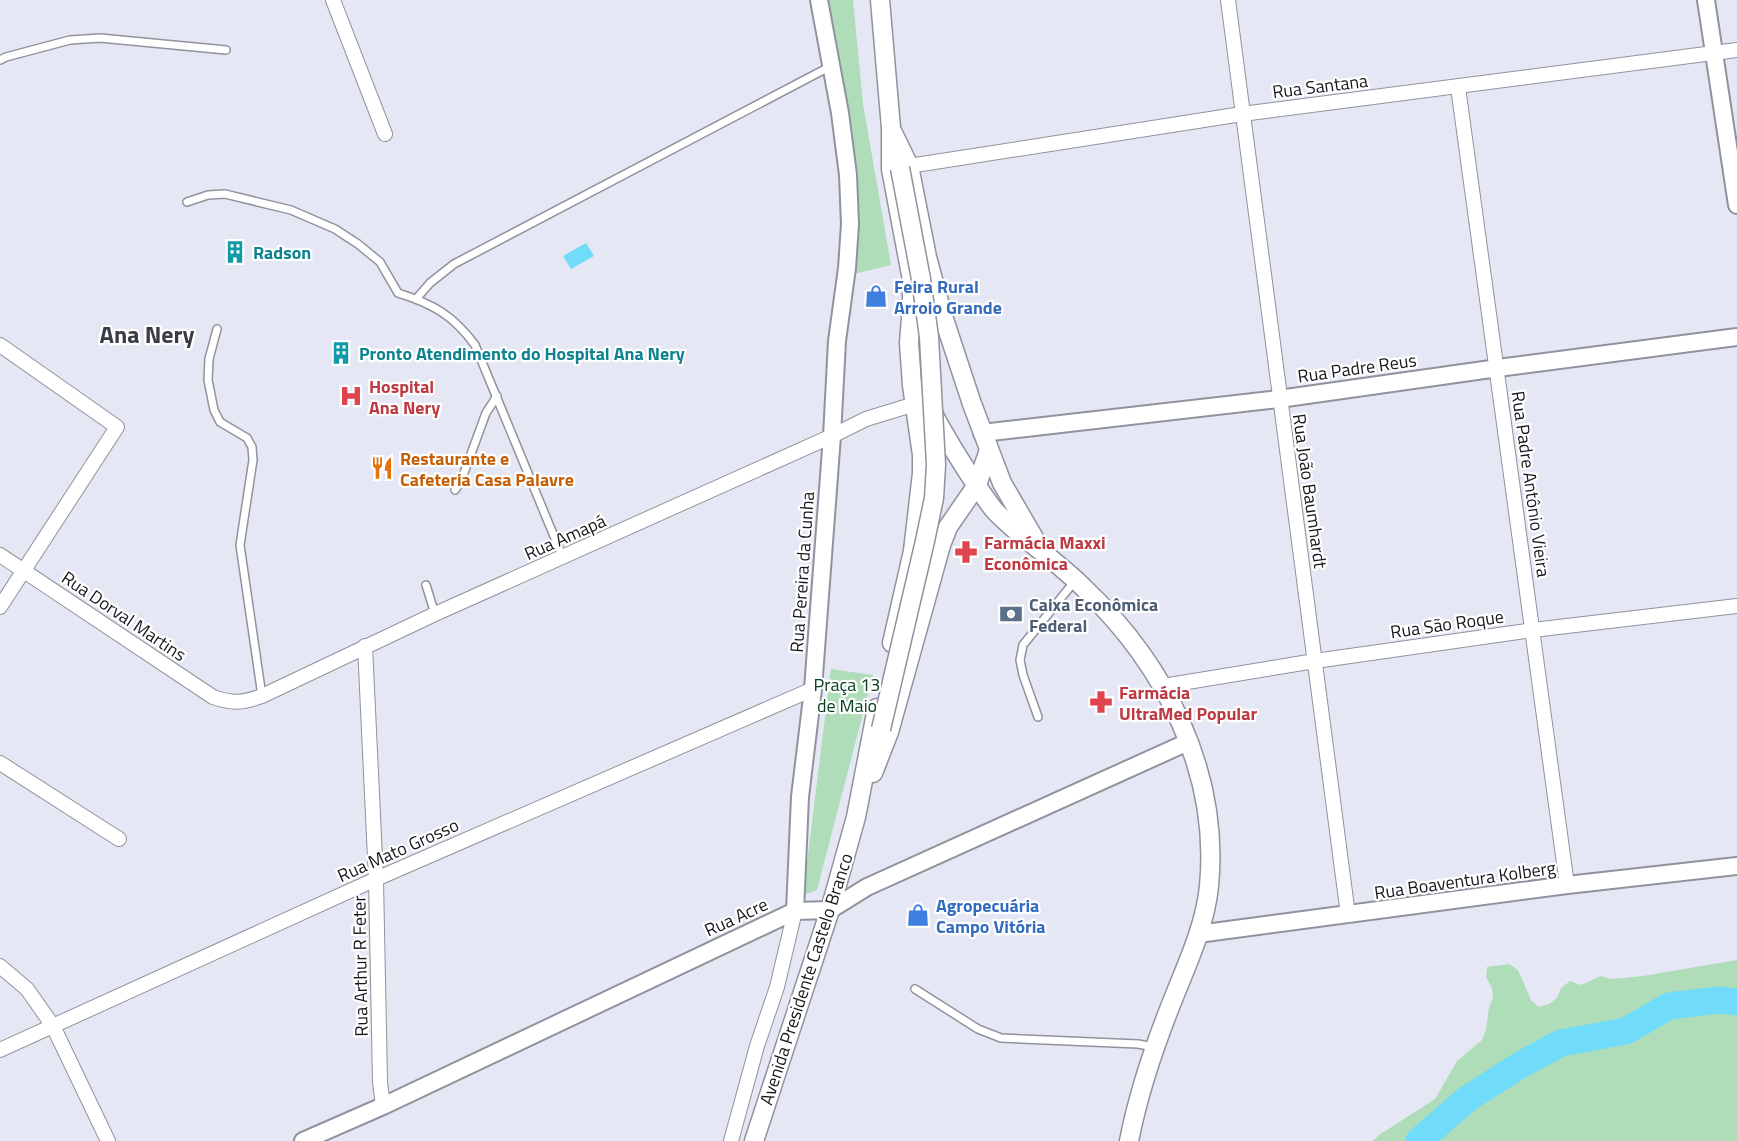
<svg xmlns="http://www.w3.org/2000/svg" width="1737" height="1141" font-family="'Titillium Web',sans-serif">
<rect width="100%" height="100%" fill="#e5e8f4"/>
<g fill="#afdcb9">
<polygon points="828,0 853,0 863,104 891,265 854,274 847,121"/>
<polygon points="831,669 873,675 817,890 803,895"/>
<polygon points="1737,960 1737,1141 1373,1141 1379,1135 1435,1099 1457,1061 1482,1040 1486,1030 1489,1008 1493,997 1492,988 1486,977 1487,967 1509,964 1518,970 1531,1000 1539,1007 1549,1004 1557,998 1561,988 1570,981 1581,985 1601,976 1611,979 1643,976"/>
</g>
<polygon fill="#70dcf9" points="586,243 594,256 571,269 563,256"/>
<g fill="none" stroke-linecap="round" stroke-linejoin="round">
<polyline stroke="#70dcf9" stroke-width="27" points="1419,1141 1467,1099 1520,1065 1561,1043 1626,1031 1669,1006 1719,1000 1737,1002"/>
<g stroke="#90939d" stroke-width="10">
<g id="service">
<polyline points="0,60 6,57 70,40 100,38 226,50"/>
<path d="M 187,202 L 208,195 L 225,194 L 291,210 L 335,229 L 358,244 L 380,262 L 398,293 C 433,304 453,315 475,345 L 563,558"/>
<polyline points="416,299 430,283 454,264 831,66"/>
<polyline points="217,329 209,359 208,380 214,410 220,422 247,438 252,447 253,460 240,545 262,696"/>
<polyline points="455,490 461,481 486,413 497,396"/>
<polyline points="426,585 435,614"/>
<polyline points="1038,717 1023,675 1020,660 1023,645 1074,582"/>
<polyline points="915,989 978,1029 1001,1038 1138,1044 1154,1047"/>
</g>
</g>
<g stroke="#90939d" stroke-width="16">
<g id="minor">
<polyline points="333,0 385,134"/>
<polyline points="1228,0 1348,915"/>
<polyline points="1458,87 1567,885"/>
<polyline points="909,166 1242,114 1737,50"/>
<polyline points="0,345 117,427 0,607"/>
<path d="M 0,555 L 213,697 C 234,704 242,703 262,696 L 435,614 L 832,436 L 866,419 L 915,404"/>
<polyline points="365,646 376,879 380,1082 383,1106"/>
<polyline points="1163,686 1315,661 1533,630 1737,606"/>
<polyline points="0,763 119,839"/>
<polyline points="0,966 27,989 53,1026 108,1141"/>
<polyline points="0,1050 376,879 813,689"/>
<polyline points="731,1141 757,1046 777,987 795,911"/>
</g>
</g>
<g stroke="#90939d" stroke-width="20">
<g id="tertiary">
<polyline points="1706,0 1737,205"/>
<polyline points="982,433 1279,399 1498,368 1737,337"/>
<polyline points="795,911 800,797 813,689 832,436 837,341 847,268 850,224 848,175 840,113 819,0"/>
<polyline points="1198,934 1567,885 1737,866"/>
<polyline points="303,1141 383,1106 795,911 830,910 867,887 1188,742"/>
</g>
</g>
<g stroke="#90939d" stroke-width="21">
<g id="secondary">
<polyline points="880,0 891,128 891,169 912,280 912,305 909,343 912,385 922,455 922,473 913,551 892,643"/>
<polyline points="893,133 909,166 927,257 942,313 972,404 1002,483 1034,538"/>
<path d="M 932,412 C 946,438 962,464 979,489 C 984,496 989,504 995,511 C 1022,539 1056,560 1084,588 C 1165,665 1220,772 1209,886 C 1205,928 1185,968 1170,1007 C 1153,1050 1138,1095 1129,1141"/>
<polyline points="873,773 889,732 941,545 948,527 977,485 989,450"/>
<polyline points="754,1141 830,910 856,817 877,708"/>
</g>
</g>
<use href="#service" stroke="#fff" stroke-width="7"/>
<use href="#minor" stroke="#fff" stroke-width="14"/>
<use href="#tertiary" stroke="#fff" stroke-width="16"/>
<use href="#secondary" stroke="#fff" stroke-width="18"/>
<g stroke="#90939d" stroke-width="21" stroke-linecap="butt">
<polyline id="secondary-bridge" points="881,729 925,541 934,498 936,465 929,337 921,279 900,168"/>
</g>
<use href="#secondary-bridge" stroke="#fff" stroke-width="18"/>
</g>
<defs>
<g id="building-bare" transform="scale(1.8)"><path d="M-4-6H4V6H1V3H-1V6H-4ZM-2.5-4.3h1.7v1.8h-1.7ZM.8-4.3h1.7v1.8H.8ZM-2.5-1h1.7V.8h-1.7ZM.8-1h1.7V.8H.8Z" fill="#0f9aa8" stroke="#fff" stroke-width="2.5" paint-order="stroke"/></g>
<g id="shop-bare" transform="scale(1.8)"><path d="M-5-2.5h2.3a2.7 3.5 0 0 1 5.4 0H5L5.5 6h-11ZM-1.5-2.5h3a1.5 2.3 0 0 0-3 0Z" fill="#3f7fe0" stroke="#fff" stroke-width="2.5" paint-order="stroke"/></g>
<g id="hospital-bare" transform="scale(1.8)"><path d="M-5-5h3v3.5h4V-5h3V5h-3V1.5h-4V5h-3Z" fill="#e0444e" stroke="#fff" stroke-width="2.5" paint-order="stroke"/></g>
<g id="restaurant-bare" transform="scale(1.8)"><path d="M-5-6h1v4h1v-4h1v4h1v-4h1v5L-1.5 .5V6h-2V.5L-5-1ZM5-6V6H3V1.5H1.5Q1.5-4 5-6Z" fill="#e8710a" stroke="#fff" stroke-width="2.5" paint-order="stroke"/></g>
<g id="pharmacy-bare" transform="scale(1.8)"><path d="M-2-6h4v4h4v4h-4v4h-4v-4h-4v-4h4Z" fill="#e0444e" stroke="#fff" stroke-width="2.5" paint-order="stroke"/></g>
<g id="bank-bare" transform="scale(1.8)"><path d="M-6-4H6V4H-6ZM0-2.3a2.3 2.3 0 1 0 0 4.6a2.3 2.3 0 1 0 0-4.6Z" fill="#5c6f8a" stroke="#fff" stroke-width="2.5" paint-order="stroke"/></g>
</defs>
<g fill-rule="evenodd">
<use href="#building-bare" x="235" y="252"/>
<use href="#shop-bare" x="876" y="296"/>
<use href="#building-bare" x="341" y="353"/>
<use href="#hospital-bare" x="351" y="396"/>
<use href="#restaurant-bare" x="382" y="468"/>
<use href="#pharmacy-bare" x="966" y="552"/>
<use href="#bank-bare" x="1011" y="614"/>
<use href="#pharmacy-bare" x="1101" y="702"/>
<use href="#shop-bare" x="918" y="915"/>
</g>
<g text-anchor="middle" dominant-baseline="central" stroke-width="4.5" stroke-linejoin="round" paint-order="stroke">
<g font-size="18" fill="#16171b" stroke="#fff">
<text transform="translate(1320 86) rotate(-7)">Rua Santana</text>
<text transform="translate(1357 368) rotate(-8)">Rua Padre Reus</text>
<text transform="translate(1531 484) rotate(82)">Rua Padre Antônio Vieira</text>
<text transform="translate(1310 491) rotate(82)">Rua João Baumhardt</text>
<text transform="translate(565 537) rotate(-24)">Rua Amapá</text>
<text transform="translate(802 572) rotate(-86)">Rua Pereira da Cunha</text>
<text transform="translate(124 616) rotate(34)">Rua Dorval Martins</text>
<text transform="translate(1447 624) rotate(-8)">Rua São Roque</text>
<text transform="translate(398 850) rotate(-24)">Rua Mato Grosso</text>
<text transform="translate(1465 880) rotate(-8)">Rua Boaventura Kolberg</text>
<text transform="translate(736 917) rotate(-25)">Rua Acre</text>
<text transform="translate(360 966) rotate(-91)">Rua Arthur R Feter</text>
<text transform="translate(806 979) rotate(-72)">Avenida Presidente Castelo Branco</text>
</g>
<g font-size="18" font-weight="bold" fill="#0d838f" stroke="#fff" text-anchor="start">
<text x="253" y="252">Radson</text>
<text x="359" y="353">Pronto Atendimento do Hospital Ana Nery</text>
</g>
<g font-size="18" font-weight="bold" fill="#366cbe" stroke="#fff" text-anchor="start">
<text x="894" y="286">Feira Rural<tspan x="894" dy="21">Arroio Grande</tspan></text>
<text x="936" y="905">Agropecuária<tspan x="936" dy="21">Campo Vitória</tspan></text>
</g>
<g font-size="18" font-weight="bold" fill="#be3a42" stroke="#fff" text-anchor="start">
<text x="369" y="386">Hospital<tspan x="369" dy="21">Ana Nery</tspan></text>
<text x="984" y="542">Farmácia Maxxi<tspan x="984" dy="21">Econômica</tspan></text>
<text x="1119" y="692">Farmácia<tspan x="1119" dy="21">UltraMed Popular</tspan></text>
</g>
<g font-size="18" font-weight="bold" fill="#c56008" stroke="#fff" text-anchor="start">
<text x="400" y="458">Restaurante e<tspan x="400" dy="21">Cafeteria Casa Palavre</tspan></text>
</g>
<g font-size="18" font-weight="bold" fill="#4e5e75" stroke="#fff" text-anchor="start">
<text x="1029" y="604">Caixa Econômica<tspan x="1029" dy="21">Federal</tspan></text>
</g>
<g font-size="18" fill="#07411f" stroke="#fff">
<text x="847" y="684">Praça 13<tspan x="847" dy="21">de Maio</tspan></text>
</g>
<g font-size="24" font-weight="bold" fill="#393c44" stroke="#fff">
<text x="147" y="334">Ana Nery</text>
</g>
</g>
</svg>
